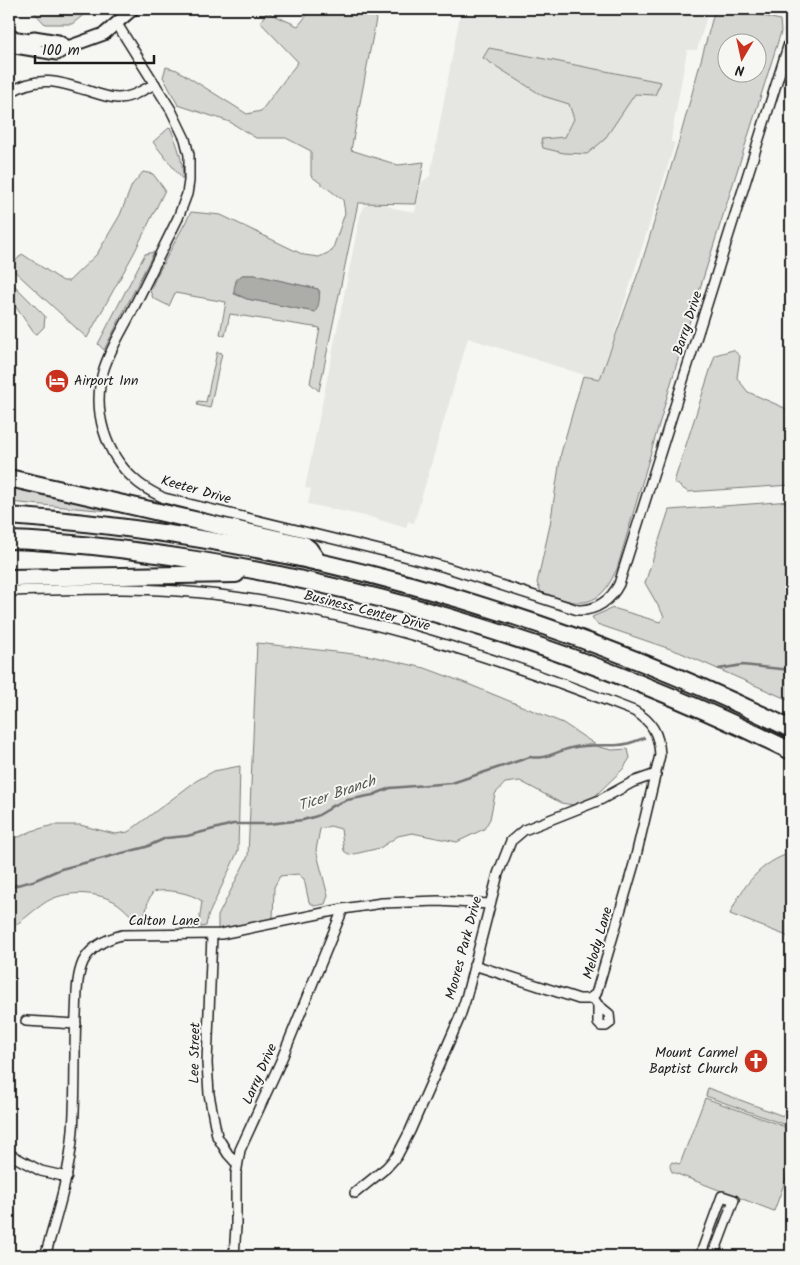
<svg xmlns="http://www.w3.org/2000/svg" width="800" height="1265" font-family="Kalam,sans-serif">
<rect width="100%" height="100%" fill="#f6f6f2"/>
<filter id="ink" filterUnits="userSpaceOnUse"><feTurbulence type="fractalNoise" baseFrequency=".02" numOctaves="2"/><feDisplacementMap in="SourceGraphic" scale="10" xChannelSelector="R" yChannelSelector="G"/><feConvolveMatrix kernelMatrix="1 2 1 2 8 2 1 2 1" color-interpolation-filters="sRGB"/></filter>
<g filter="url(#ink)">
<polygon fill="#e6e6e2" points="461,9 709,9 697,50 687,50 671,139 671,142 675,143 600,380 468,338 414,523 408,521 406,528 370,517 308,504 311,489 305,488 360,216 365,205 371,203 385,204 393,208 415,212 422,182 430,176"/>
<g fill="#d6d6d2" stroke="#797977" fill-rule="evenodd">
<polygon points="31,9 91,9 72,24 45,24"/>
<path d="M 312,9 L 382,9 L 377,14 L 351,150 L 398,165 L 424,162 L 416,204 L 358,203 L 319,391 L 310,383 L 320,328 L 230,314 L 225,336 L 220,334 L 226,302 L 175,293 L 169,306 L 153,298 L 150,291 L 156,277 L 191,212 L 221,215 L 304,255 L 319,257 L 332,251 L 345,213 L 343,200 L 311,176 L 311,151 L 286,138 L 256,138 L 230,122 L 178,105 L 163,77 L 166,67 L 177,70 L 247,114 L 261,111 L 298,62 L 260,22 L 267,12 L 298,26 ZM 242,275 L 255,275 L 318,289 L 320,292 L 315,312 L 247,299 L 234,294 L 236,280 Z"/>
<path d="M 715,9 L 734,9 L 780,20 L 781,32 L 683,342 L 617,569 C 613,576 609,586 603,592 C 585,611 562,599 541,592 L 537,583 L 550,525 L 561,453 L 583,376 L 600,379 L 641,265 L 679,141 ZM 728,42 L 758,42 L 758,72 L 728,72 Z"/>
<polygon points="489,48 661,82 655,95 635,94 604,140 587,154 564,153 543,148 541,139 565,137 574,119 569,104 543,96 483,58"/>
<path d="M 170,127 C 178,146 183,160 183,180 L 153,142 Z"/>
<polygon points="143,172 153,174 165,190 134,253 87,338 10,267 22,254 63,281 69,281 97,254 120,215 132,185"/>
<polygon points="154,252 104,350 98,344 145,254"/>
<polygon points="9,280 45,316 44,327 37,334 34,333 9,297"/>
<polygon points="733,350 740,356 737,378 748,392 787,409 791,416 791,485 688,492 674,482 715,355"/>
<polygon points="217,352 222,353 210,408 197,405 198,401 206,402"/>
<polygon points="9,483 112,508 109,511 9,502"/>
<polygon points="791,501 791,701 679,652 597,624 592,617 613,608 660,622 664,616 645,583 669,510"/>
<polygon points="257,643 371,656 425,668 468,684 563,723 599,747 612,750 628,749 630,758 623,769 595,796 573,805 561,803 520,781 505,783 495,794 490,819 484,829 457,842 412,833 398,836 380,848 350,855 344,851 341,829 330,826 320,829 316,850 328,896 325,904 315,906 309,902 304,879 298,874 280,876 274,887 273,919 218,930 218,916 248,856"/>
<path d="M 240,766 L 238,851 L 208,916 L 206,926 L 201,927 L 199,923 L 202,901 C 191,893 166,888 153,892 L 148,901 L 145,916 L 140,921 C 129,917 123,904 109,899 C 89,891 61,891 43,904 C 31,912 22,922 9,929 L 9,810 L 13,832 L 16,837 L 19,837 L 32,831 L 53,825 L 80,825 L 115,834 L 128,832 L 196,781 L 214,771 Z"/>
<path d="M 791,853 L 791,943 L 788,941 L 787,936 L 730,914 C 742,886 761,862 791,853 Z"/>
<polygon points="708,1088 791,1119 791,1127 706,1096"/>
<path d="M 705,1098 L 791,1129 L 791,1165 L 774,1211 L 672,1172 C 670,1168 669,1165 672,1162 L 680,1164 Z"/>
</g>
<path fill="#acaca9" stroke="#727271" d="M 242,275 L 255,275 L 318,289 C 321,295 319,307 315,312 L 247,299 L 234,293 C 234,285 236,281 242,275 Z"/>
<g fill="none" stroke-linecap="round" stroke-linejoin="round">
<g stroke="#727271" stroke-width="2.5">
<polyline points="719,669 742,665 791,670"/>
<path d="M 9,887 L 33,881 L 61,869 L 146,847 L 166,838 L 187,836 L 233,824 L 268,824 L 303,820 L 317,816 L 329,809 L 330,807 L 347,800 L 373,795 L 390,788 L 452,783 L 530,757 C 546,760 557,751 571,748 C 587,744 602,746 618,745 C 627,745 636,741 644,738"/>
</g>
<g stroke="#1c1c1c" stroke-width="12">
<g id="minor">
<path d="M 117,24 L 171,110 L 185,139 L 189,155 L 189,181 L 187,194 L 178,218 C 163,248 149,277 134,307 C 124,328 109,350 103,372 C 92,410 105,454 135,480 C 143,488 154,493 164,498 L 400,555 L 445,567 L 578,610 C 596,611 611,600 619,584 L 791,37"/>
<path d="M 9,93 C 40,73 63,83 95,93 C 102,95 110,98 118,98 C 131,98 143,90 155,84"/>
<path d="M 9,591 C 79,589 150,586 220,595 C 362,613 501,659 634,711 C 652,721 659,734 660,755 L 634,864 L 596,994 L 589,999 L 579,999 L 474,965"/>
<polyline points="212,935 207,1063 209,1094 217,1136 228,1154 237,1164"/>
<polyline points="593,998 598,1005 609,1014 610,1023 606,1026 601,1026 598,1023 598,1005"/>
<polyline points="26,1021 76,1024"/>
<polyline points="9,1154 41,1171 67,1177"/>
<polyline points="355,1193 386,1168 397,1156 410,1131 459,1019 466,998 498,874 511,841 524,830 600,800 633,782 656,774"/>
<path d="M 45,1256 C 57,1215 70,1173 73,1130 C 76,1092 74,1053 76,1015 C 77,998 76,978 83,962 C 91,946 106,939 122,935 L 221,934 L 343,909 L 382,903 L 438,901 L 490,904"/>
<polyline points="234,1256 236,1227 236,1174 240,1150 280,1063 343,909"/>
<polyline points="700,1256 722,1196 734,1200 713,1256"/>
</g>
</g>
<g stroke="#1c1c1c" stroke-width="15">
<g id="tertiary">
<polyline points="34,37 58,41 68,47"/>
<polyline points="9,46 57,54 68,47 104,34 133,9"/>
</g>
</g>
<g stroke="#1c1c1c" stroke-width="16">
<polyline id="secondary" points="9,37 32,41 43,39"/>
</g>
<g stroke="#1c1c1c" stroke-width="20">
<g id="motorway">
<polyline points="9,478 304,545 309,549 318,562"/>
<path d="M 9,516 C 280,536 548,609 791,729"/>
<path d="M 9,540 C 72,542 134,550 196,560 C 403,593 603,659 791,751"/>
<polyline points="9,578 236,574"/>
</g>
</g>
<use href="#minor" stroke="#f6f6f2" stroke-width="9"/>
<use href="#tertiary" stroke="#f6f6f2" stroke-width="11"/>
<use href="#secondary" stroke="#f6f6f2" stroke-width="12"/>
<use href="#motorway" stroke="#f6f6f2" stroke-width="16"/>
</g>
</g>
<defs>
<g id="hotel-disc" transform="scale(1.25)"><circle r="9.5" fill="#c8321e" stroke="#f6f6f2"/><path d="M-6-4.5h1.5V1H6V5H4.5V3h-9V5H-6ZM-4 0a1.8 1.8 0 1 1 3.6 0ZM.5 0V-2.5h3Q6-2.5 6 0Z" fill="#fff"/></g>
<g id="church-disc" transform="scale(1.25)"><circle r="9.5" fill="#c8321e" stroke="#f6f6f2"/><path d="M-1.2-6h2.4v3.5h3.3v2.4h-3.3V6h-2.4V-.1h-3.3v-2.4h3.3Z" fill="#fff"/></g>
</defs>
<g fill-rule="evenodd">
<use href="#hotel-disc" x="57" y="381"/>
<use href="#church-disc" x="756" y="1061"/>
</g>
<g text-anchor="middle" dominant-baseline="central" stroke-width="4" stroke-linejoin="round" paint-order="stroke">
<g font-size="14" fill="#1c1c1c" stroke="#f6f6f2">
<text transform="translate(688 323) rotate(-72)">Barry Drive</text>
<text transform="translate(196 490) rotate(16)">Keeter Drive</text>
<text transform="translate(367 611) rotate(14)">Business Center Drive</text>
<text x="164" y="921">Calton Lane</text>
<text transform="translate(598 943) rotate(-74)">Melody Lane</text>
<text transform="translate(464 948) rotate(-75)">Moores Park Drive</text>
<text transform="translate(195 1053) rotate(-89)">Lee Street</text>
<text transform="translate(260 1074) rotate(-66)">Larry Drive</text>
</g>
<g font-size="14" fill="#1c1c1c" stroke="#f6f6f2" text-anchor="start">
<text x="74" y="381">Airport Inn</text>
<text x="738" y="1053" text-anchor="end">Mount Carmel<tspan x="738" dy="16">Baptist Church</tspan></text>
</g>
<g font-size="15" font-style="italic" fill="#565654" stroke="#f6f6f2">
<text transform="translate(337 794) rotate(-19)">Ticer Branch</text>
</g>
</g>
<rect width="800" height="1265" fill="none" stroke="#f6f6f2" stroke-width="30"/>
<rect x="15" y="15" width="770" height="1235" fill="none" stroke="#1c1c1c" stroke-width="2" filter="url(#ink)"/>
<g transform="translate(742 58) rotate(189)"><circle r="24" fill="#f6f6f2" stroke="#9f9f9c"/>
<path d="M0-4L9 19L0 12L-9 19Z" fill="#c8321e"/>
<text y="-8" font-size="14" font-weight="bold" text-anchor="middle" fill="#1c1c1c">N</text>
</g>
<path d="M35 55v8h119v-8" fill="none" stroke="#1c1c1c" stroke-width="2.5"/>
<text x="42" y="55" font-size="15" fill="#1c1c1c" stroke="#f6f6f2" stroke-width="4" paint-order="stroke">100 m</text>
</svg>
